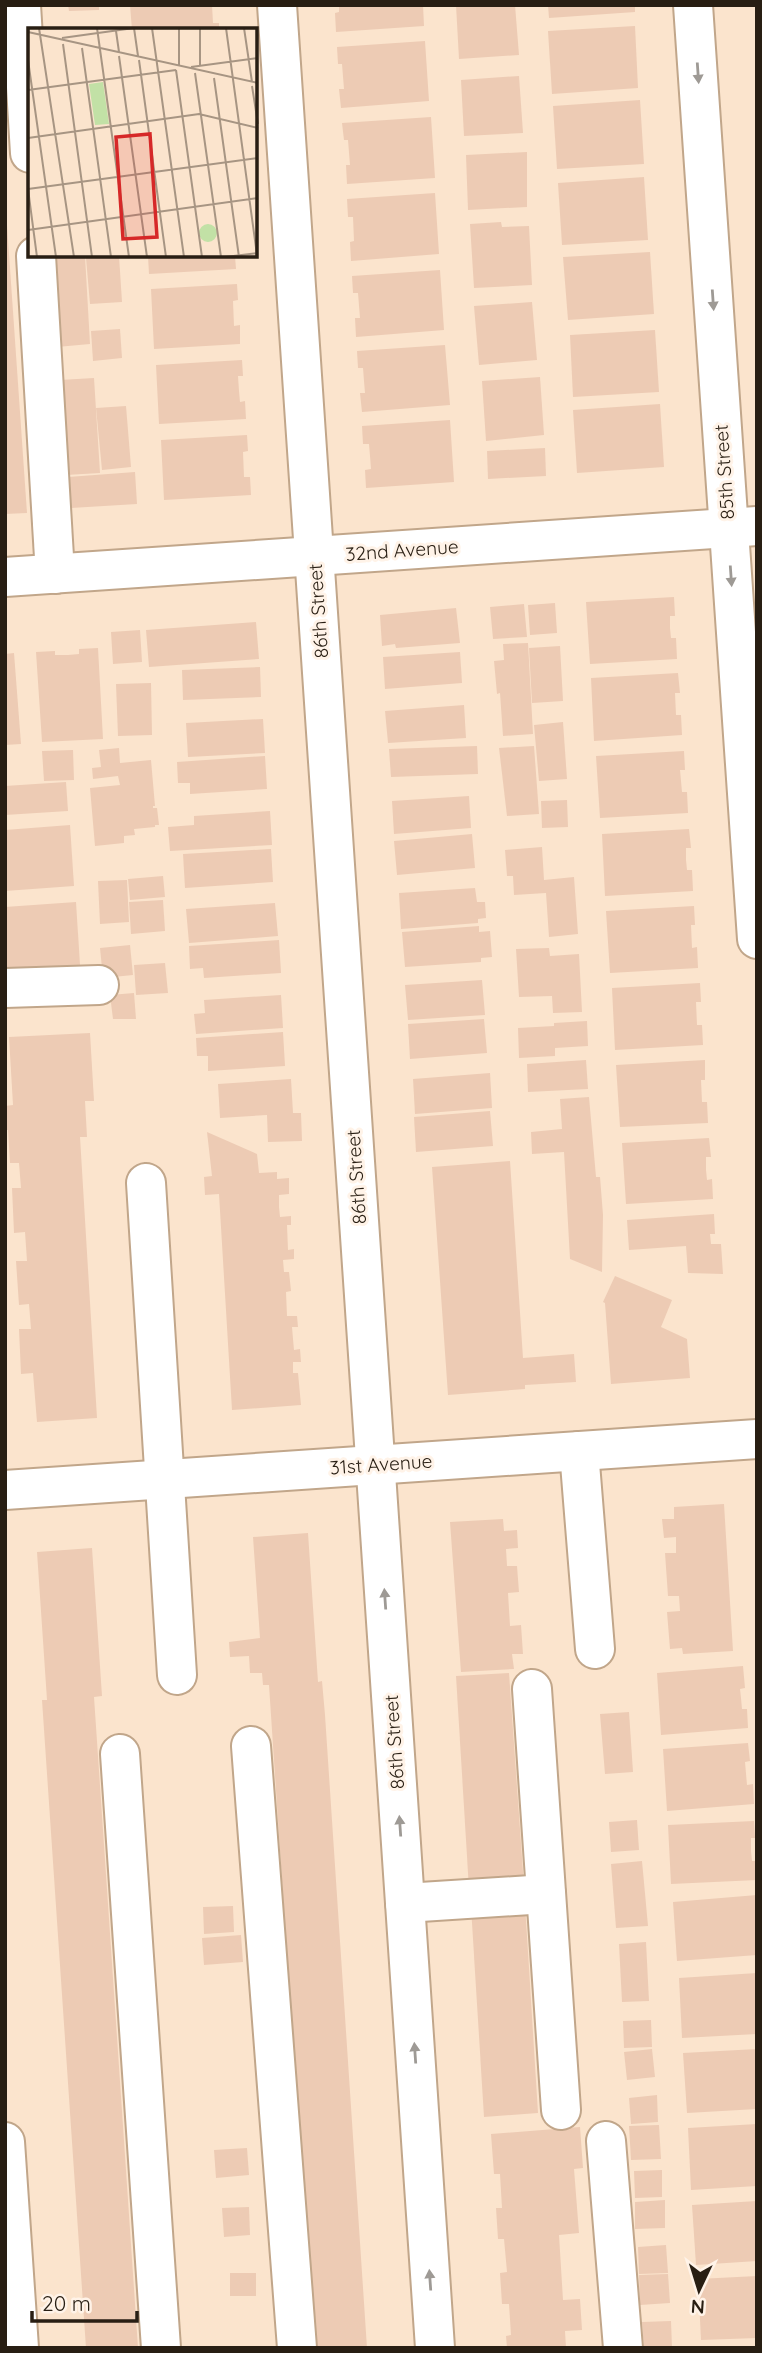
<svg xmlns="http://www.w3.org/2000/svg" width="762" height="2353" font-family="Quicksand,sans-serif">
<rect width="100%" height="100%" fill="#fbe4cd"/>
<g fill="#edcbb4">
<polygon points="68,5 99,5 99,10 69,11"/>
<polygon points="130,5 212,5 213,23 219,23 219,30 132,30"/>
<polygon points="339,5 423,5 424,26 336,32 335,13 339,12"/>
<polygon points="456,5 515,5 519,55 459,59"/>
<polygon points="548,5 635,5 635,12 549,18"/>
<polygon points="635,26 638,88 552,94 548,31"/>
<polygon points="425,41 429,101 341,108 339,89 344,89 342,64 338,64 337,47"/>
<polygon points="519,76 523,133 464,136 461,80"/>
<polygon points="640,100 644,164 557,169 553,106"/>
<polygon points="431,117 435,178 347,184 346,165 350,165 348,140 344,140 342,123"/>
<polygon points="527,152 527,207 468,210 466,155"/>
<polygon points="644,177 648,240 562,245 558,183"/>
<polygon points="435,193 439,254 351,261 350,242 354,241 353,217 348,217 347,199"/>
<polygon points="501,222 502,227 529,226 532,285 474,288 470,224"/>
<polygon points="5,225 7,225 27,513 5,514"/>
<polygon points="650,252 654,314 568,320 563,257"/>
<polygon points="51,256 85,256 90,344 57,347"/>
<polygon points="119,256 122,302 90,304 86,258"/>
<polygon points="148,256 235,256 236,269 149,274"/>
<polygon points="440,270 444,330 356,337 355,318 360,318 358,293 353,293 352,276"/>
<polygon points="237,284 238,300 233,301 234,326 240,325 240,344 154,349 151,289"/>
<polygon points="532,302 537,360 479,365 474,306"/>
<polygon points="120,329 122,358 93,361 91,331"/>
<polygon points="655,330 659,392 573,397 570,335"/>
<polygon points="445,345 450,405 362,412 360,393 365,393 364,381 363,368 358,368 357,351"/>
<polygon points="242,360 243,376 238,376 239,391 240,402 245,401 246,419 159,424 156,365"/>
<polygon points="540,377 544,435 486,441 482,381"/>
<polygon points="94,378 100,473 66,475 60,380"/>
<polygon points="660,404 664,467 577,473 573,410"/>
<polygon points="126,406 131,467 102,470 96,408"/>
<polygon points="450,420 454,482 366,488 365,470 371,469 370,456 369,444 363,444 362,426"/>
<polygon points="247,435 248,451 243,452 244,477 250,477 251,495 164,500 161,440"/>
<polygon points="545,448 546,476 488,479 487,451"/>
<polygon points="135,472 137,504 71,508 68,477"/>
<polygon points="674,597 675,616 670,616 670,628 671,638 676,638 677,659 590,664 586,602"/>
<polygon points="555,603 557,633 530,635 528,605"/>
<polygon points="524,604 527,637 493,639 490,607"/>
<polygon points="456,608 460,643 396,648 395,644 382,646 380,615"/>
<polygon points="256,622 259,659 149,667 146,630"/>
<polygon points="140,630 142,662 113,664 111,632"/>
<polygon points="528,643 533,734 503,736 500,693 497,694 494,661 504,660 503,644"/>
<polygon points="560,646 563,701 532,703 529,648"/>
<polygon points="98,648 103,739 42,742 36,652 55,651 55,655 68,655 79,654 79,649"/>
<polygon points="460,652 462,683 385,689 383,657"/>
<polygon points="14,653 21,744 5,745 5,654"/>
<polygon points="260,667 261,697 183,700 182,670"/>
<polygon points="678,673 680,693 675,693 676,715 681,715 682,735 594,741 591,678"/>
<polygon points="151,683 152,735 118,736 116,684"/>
<polygon points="464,705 466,738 388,743 385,711"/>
<polygon points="263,719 265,753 188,757 186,723"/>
<polygon points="563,722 567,779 539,781 534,725"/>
<polygon points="477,746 478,774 391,777 389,749"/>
<polygon points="534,746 539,814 507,816 499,748"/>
<polygon points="119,748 120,763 151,760 155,806 153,806 153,808 157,808 159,825 155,825 155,827 134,829 135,835 124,836 124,843 95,846 90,788 120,785 118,776 93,779 92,768 101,767 99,750"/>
<polygon points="73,750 74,780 44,781 42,751"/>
<polygon points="684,751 685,770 680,770 682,792 687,792 688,813 600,818 596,756"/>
<polygon points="265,756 267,789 190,794 190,783 178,783 177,762"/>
<polygon points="66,782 68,811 5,815 5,786"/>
<polygon points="469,796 471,828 394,834 392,801"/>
<polygon points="567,800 568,827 542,828 541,801"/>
<polygon points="270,811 272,845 170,851 168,827 194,825 194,816"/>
<polygon points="70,825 74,886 5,891 5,830"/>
<polygon points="689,829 691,848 686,848 686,860 687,870 692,870 693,891 605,896 602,834"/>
<polygon points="472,834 475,868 397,875 394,841"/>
<polygon points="542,847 544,880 574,877 578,934 549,937 546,893 514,895 513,876 507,876 505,850"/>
<polygon points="271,849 273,882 185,888 183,854"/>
<polygon points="163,876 165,897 130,900 128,879"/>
<polygon points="127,880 129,922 100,924 98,881"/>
<polygon points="475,888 477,902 485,902 486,918 478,919 478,923 401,929 399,893"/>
<polygon points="163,900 165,931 131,934 129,902"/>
<polygon points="76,902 80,965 5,970 5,907"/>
<polygon points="275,903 278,936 189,943 186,909"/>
<polygon points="694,906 695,925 691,925 692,948 697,947 698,968 610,973 606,911"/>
<polygon points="479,926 479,932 490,931 492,957 481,958 481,962 405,967 402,932"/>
<polygon points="279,940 281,973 204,978 203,968 190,969 189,946"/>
<polygon points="130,945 133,975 103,978 100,948"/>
<polygon points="549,948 550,956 579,954 582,1012 553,1013 552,996 519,997 516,949"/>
<polygon points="165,963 168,993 136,995 134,965"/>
<polygon points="482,980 485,1015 408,1020 405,985"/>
<polygon points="700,983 701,1002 696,1002 697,1025 702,1025 703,1045 615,1050 612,988"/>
<polygon points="134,993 136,1019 113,1019 110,995"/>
<polygon points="281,995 283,1028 196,1034 194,1014 205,1013 204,1000"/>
<polygon points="484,1019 487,1053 410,1059 408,1024"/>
<polygon points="587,1021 588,1046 555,1048 555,1056 519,1058 518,1028 554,1026 554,1023"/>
<polygon points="283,1032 285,1066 208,1071 208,1056 197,1056 196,1038"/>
<polygon points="90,1033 94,1101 85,1101 87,1137 80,1137 97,1418 37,1422 33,1373 21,1374 19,1329 31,1329 29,1304 19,1305 16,1261 27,1261 25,1232 14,1233 12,1188 21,1188 19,1163 10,1163 8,1130 5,1130 5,1106 13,1105 9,1037"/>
<polygon points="586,1060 588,1089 528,1092 527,1064"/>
<polygon points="705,1060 705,1080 701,1080 702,1102 707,1102 708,1123 620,1127 616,1065"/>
<polygon points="490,1073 492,1108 415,1114 413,1079"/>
<polygon points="291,1079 293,1113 301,1113 302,1141 268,1142 267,1115 220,1118 218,1084"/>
<polygon points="589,1097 596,1177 600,1177 603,1215 602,1272 570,1259 564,1152 532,1154 531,1132 562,1129 560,1099"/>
<polygon points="490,1111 493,1146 416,1152 414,1117"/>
<polygon points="207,1132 257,1154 259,1173 277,1172 277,1179 289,1178 289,1194 279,1195 279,1207 280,1217 291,1216 291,1225 287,1225 288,1250 294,1249 294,1259 283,1260 284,1272 289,1272 291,1291 286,1292 287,1316 297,1316 298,1327 292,1327 293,1339 294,1350 300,1349 301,1362 293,1362 293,1373 298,1373 301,1405 232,1410 219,1194 205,1195 204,1177 212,1176"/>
<polygon points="709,1138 711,1157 706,1157 706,1170 707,1180 712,1179 713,1199 626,1204 622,1143"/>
<polygon points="510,1161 523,1358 574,1354 576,1382 525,1385 525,1389 448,1395 432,1167"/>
<polygon points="714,1214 715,1234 710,1234 711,1244 721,1244 723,1274 688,1273 686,1246 629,1250 627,1220"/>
<polygon points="615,1276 672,1300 661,1327 687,1339 690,1378 611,1384 605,1303 603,1302"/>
<polygon points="724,1504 733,1651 683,1654 682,1648 670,1649 667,1612 680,1611 679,1596 668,1596 665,1553 676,1553 676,1537 664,1538 662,1519 674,1519 674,1507"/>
<polygon points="503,1519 504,1531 517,1530 518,1548 506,1549 507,1566 517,1566 519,1592 508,1593 510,1626 521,1625 523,1654 512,1654 514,1669 461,1672 450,1522"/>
<polygon points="308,1533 318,1682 322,1681 325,1715 367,2348 313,2348 269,1685 263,1685 262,1673 250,1673 249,1656 230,1657 229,1642 260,1638 253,1537"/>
<polygon points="92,1548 102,1696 94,1697 138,2348 86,2348 42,1700 47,1700 37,1552"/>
<polygon points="743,1666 745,1688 740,1689 741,1698 742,1709 747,1709 748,1728 661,1735 657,1673"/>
<polygon points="509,1673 524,1886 469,1889 456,1676"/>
<polygon points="629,1712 633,1772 605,1774 600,1714"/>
<polygon points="748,1743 750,1761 745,1762 747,1785 753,1784 754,1804 667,1811 663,1749"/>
<polygon points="637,1820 639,1850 611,1852 609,1822"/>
<polygon points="754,1821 755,1838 751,1838 751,1851 752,1861 756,1861 757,1880 671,1884 668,1825"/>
<polygon points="642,1861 648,1926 616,1928 611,1864"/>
<polygon points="757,1895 757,1955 677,1961 673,1902"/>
<polygon points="525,1904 538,2113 484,2117 471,1907"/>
<polygon points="233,1906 234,1932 204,1934 203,1907"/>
<polygon points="241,1935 243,1962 204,1965 202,1938"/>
<polygon points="646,1942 649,2001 622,2002 619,1944"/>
<polygon points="757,1973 757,2034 682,2038 679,1978"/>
<polygon points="651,2020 652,2047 624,2048 623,2021"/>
<polygon points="652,2049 655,2077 627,2080 624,2052"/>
<polygon points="757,2049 757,2109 687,2113 683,2053"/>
<polygon points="657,2095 658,2122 631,2124 629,2098"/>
<polygon points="757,2124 757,2186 691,2190 688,2128"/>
<polygon points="659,2125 661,2159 631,2160 629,2126"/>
<polygon points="580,2127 583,2168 574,2169 579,2233 559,2235 563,2300 580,2299 582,2330 565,2331 566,2348 507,2348 506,2336 511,2335 509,2304 502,2304 500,2273 507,2272 504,2239 498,2239 496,2208 502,2208 500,2174 494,2174 491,2134"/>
<polygon points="247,2148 249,2175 216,2178 214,2150"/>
<polygon points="662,2170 662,2197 635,2198 634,2171"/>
<polygon points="665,2200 665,2228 635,2229 635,2202"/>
<polygon points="757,2201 757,2261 696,2265 692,2205"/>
<polygon points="249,2207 250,2235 224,2237 222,2208"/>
<polygon points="666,2245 668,2273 639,2274 638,2247"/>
<rect x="230" y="2273" width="26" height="23"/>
<polygon points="668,2274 670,2303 640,2305 639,2275"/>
<polygon points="757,2276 757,2338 701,2340 698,2279"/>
<polygon points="671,2321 672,2348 644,2348 642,2322"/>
</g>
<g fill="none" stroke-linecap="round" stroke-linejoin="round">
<g stroke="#c1a68a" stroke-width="42">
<g id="minor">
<polyline points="21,5 30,153"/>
<polyline points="277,5 435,2348"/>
<polyline points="693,5 757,939"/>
<polyline points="36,256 55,574"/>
<polyline points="5,577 757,526"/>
<polyline points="5,988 99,985"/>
<polyline points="146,1183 177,1675"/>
<polyline points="579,1451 595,1649"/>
<polyline points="5,1490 757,1439"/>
<polyline points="532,1689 561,2110"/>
<polyline points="251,1746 297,2348"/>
<polyline points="120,1754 161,2348"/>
<polyline points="405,1903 546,1894"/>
<polyline points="606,2141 623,2348"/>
<polyline points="5,2142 19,2348"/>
</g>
</g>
<use href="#minor" stroke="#fff" stroke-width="38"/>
</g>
<defs><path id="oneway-solid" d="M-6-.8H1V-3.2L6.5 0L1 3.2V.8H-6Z" transform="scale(1.75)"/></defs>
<g fill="#9e9a95">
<use href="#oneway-solid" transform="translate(698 73) rotate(86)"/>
<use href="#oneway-solid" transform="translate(713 300) rotate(86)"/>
<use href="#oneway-solid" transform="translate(731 576) rotate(86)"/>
<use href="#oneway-solid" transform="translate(385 1599) rotate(-94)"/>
<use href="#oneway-solid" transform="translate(400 1826) rotate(-94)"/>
<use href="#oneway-solid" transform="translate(415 2053) rotate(-94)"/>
<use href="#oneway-solid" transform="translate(430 2280) rotate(-94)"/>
</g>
<g text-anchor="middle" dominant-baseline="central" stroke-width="6" stroke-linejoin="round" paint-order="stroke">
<g font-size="19" fill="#281e13" stroke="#fff3e8">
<text transform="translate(724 472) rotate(-94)">85th Street</text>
<text transform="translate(402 550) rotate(-4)">32nd Avenue</text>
<text transform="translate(318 611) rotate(-94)">86th Street</text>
<text transform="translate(356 1177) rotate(-94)">86th Street</text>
<text transform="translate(381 1464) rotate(-4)">31st Avenue</text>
<text transform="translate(394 1742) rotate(-94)">86th Street</text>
</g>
</g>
<g transform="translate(28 28)">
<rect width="229" height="229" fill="#fbe4cd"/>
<path d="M 75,54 L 81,96 L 67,97 L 61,56 ZM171 205a9 9 0 1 1 18 0a9 9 0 1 1-18 0Z" fill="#c2e1a6"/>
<path fill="none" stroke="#a79583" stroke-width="2" d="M 11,0 L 46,229M 69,0 L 101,229M 106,0 L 110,28M 124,0 L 156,229M 198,0 L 229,227M 216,0 L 224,54M 88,3 L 91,24M 0,4 L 230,55M 34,10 L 106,0M 35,16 L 64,229M 54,20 L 83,229M 91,28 L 119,229M 0,32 L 28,229M 111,32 L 138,229M 151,38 L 151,0M 172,38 L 172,0M 163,39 L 230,30M 148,42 L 174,229M 167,45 L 193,229M 186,50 L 211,229M 224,58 L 230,96M 0,62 L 148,42M 0,110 L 171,86 L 230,100M 0,161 L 230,130M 0,161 L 9,229M 0,202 L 230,170M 197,229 L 230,225"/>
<path fill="#d62828" fill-opacity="0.15" stroke="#d62828" stroke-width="3.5" d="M 122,106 L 129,209 L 95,211 L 88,109 Z"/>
<rect width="229" height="229" fill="none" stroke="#281e13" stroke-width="3.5"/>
</g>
<rect width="762" height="2353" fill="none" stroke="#281e13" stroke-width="14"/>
<g transform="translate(699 2290) rotate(184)" stroke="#fff3e8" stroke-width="5" paint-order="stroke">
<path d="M0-5L12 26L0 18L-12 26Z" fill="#281e13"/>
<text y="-10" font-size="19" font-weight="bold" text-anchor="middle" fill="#281e13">N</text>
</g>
<path d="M32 2311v10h105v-10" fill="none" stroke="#281e13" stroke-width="3.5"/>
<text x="42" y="2311" font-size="21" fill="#281e13" stroke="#fff3e8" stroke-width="5" paint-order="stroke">20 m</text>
</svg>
